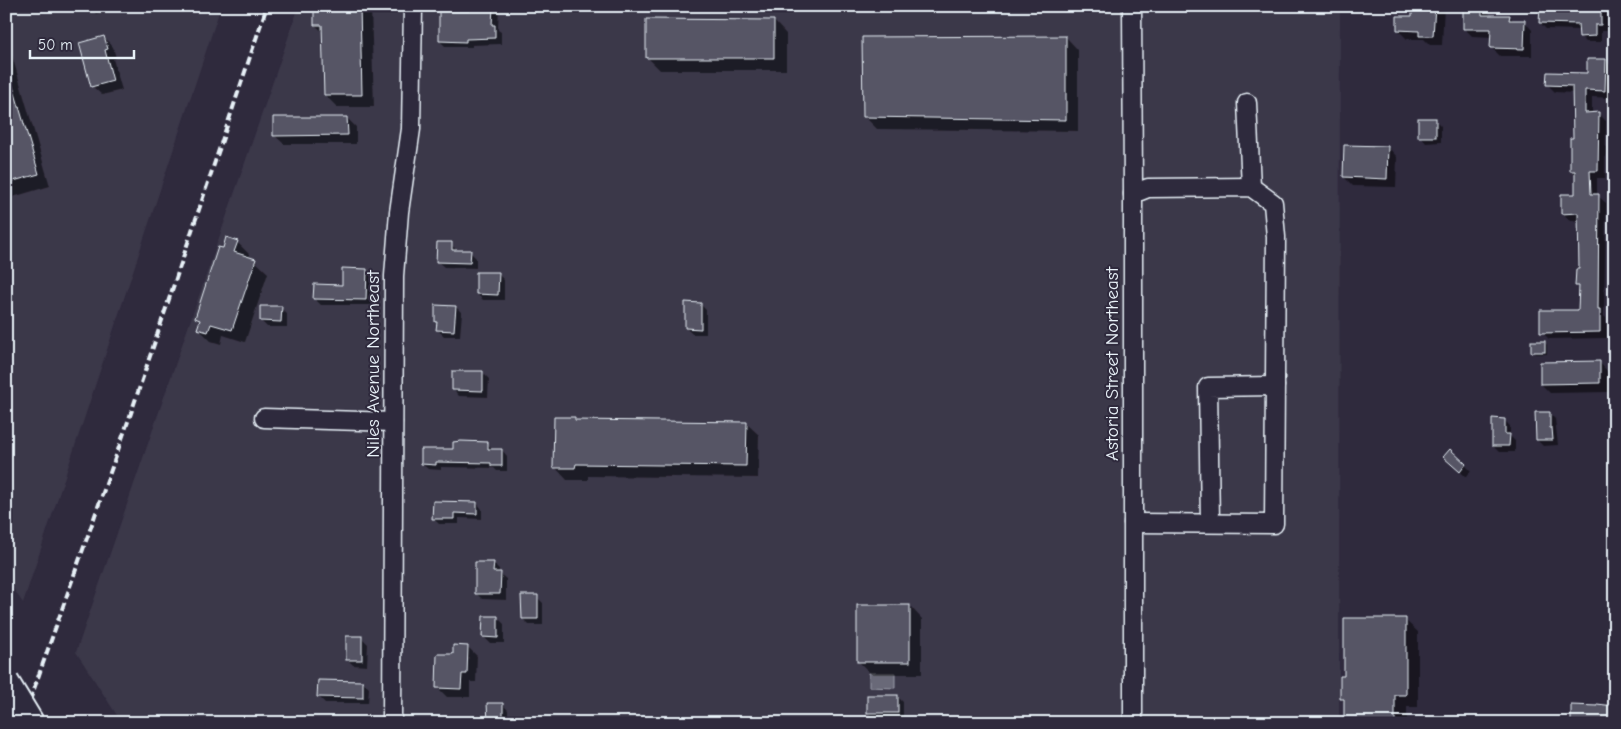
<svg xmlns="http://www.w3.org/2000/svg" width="1621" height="729" font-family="'Comic Neue',sans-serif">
<rect width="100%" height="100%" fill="#2f2a3d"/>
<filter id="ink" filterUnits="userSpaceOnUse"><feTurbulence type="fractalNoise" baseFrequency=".02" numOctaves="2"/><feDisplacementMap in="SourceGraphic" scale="10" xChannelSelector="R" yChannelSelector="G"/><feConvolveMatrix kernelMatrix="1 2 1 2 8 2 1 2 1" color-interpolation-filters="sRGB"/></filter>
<g filter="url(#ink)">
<g fill="#3b3749">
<polygon points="6,6 221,6 23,603 6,578"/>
<polygon points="299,6 1340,6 1339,723 122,723 76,652"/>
</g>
<polygon fill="#696978" stroke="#9c9fab" points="869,673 895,673 895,688 869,687"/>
<g fill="#0007">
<polygon points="89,6 125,6 96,14"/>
<polygon points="315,6 371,6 374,107 337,107 325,95 324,33 315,25"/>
<polygon points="439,6 499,6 498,30 501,32 501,44 472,45 472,47 446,47 440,41"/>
<polygon points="1413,6 1444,6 1442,45 1430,45 1424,39 1407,39 1398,30 1413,17"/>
<polygon points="1464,6 1482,6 1490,14 1490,16 1509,16 1514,21 1524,21 1532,30 1532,56 1500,56 1492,48 1492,37 1472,36 1464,28"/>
<polygon points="1541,6 1602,6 1607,11 1607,31 1601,31 1601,42 1586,42 1580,36 1580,30 1546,29 1540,23"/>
<polygon points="774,21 786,34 786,70 660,70 647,57"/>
<polygon points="6,35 50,186 6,199"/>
<polygon points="104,37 113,47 116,58 113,59 122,90 102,95 92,86"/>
<polygon points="1066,37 1078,50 1078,131 877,129 864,116"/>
<polygon points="1606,60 1613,68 1612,98 1592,97 1592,114 1599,114 1606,121 1605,178 1597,178 1597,195 1606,203 1604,316 1606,318 1607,338 1549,339 1542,332 1579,311 1580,289 1577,285 1580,271 1579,220 1570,221 1563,213 1577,195 1576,176 1571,171 1574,139 1574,93 1555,92 1548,85 1588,74"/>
<polygon points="347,118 356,127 356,144 284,144 274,135"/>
<polygon points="1435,120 1441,126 1441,142 1426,143 1420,136"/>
<polygon points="1388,147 1397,157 1396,187 1353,186 1344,177"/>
<polygon points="237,242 250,255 248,258 255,261 268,273 245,342 223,335 221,344 211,341 199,329 201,322 196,318 224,250"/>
<polygon points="451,244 457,251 470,252 476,258 476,268 444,267 437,261"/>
<polygon points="367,270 373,276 372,305 321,305 315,299 343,286"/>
<polygon points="498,274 504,280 504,300 483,300 477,294"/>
<polygon points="700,304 706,310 706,334 692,334 686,328"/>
<polygon points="456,307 462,313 460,336 444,336 438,330 438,323 436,322"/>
<polygon points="281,308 287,314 287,327 267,327 261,321"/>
<polygon points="1545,342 1547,345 1547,354 1535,354 1532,351"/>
<polygon points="1599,362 1608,372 1609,392 1550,393 1541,384"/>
<polygon points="483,373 489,379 488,397 459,396 453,389"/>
<polygon points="1549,413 1555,419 1558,445 1543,446 1537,440"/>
<polygon points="575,418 578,422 746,423 759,435 758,478 588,476 588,480 567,480 555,467"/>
<polygon points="1504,420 1510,426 1510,436 1515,441 1515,452 1499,452 1493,446"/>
<polygon points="487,443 493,450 502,450 507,456 507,471 497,471 494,468 441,467 441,470 428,469 422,464 455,451"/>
<polygon points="1451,463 1465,465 1471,471 1466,477"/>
<polygon points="477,503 482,509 482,519 459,518 459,524 439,524 434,519"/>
<polygon points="493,563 499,569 499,573 506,579 506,600 482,599 476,593"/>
<polygon points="537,597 543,603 543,625 529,625 523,619"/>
<polygon points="910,606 922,619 922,674 871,674 858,661"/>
<polygon points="498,618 504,624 504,643 490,643 484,637"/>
<polygon points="1405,620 1418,632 1418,707 1407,707 1407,723 1345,723 1345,702 1341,699 1345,678"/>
<polygon points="362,638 368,644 367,666 353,665 347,659"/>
<polygon points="468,647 477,656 476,682 470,682 470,697 447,697 437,687 454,656"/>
<polygon points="363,682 369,688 368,703 325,703 319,697"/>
<polygon points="897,696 903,702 903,719 874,719 868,713"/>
<polygon points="502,704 508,710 508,723 489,723"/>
<polygon points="1614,707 1615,723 1572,723"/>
<polygon points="1441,718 1485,722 1486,723 1441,723"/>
</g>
<g fill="#575565" stroke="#e8f1f8">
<polygon points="314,6 360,6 362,95 324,95 322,25 314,25"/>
<polygon points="469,6 493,6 492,25 495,25 495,38 466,39 466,42 439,41 439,11 469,11"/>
<polygon points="1412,6 1435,6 1433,36 1419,36 1419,31 1397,30 1397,16 1412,16"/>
<polygon points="1463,6 1482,6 1482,15 1510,15 1509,20 1525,20 1524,49 1490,48 1491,29 1463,29"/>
<polygon points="1540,6 1601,6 1601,25 1595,25 1595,36 1579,37 1578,24 1539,23"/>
<polygon points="646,19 774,20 774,58 646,58"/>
<polygon points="104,36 108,49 105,50 113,81 91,87 79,43"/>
<polygon points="1066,36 1066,120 863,117 862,37"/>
<polygon points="1587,59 1606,59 1605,91 1585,90 1585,113 1599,112 1598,171 1590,171 1591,194 1599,194 1598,309 1600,309 1600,332 1540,333 1540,310 1578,310 1579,286 1575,286 1576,269 1579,269 1578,213 1561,214 1561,194 1575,194 1575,171 1570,171 1570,138 1573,138 1572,86 1546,85 1547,72 1587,73"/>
<polygon points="6,73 9,73 39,174 6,183"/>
<polygon points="273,117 347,117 348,135 273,136"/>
<rect x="1418" y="118" width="18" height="19"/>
<polygon points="1344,145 1388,146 1387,179 1343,177"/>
<polygon points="226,237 238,241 234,252 256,259 232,330 211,324 208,332 197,329 200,320 195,318 218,247 223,248"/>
<polygon points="437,242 452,242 452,250 471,250 470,263 436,262"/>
<polygon points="342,268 367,269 366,300 313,299 314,284 342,285"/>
<polygon points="476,272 499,272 498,295 476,294"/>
<polygon points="685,302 701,303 701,329 685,328"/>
<polygon points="435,305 456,306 454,331 436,330 437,322 435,322"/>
<polygon points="260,306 282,306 281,322 260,321"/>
<rect x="1531" y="341" width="14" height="11"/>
<polygon points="1600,361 1600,383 1540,384 1540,362"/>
<polygon points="452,371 483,371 483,391 452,390"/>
<polygon points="1535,412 1550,412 1550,428 1552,428 1553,440 1536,440"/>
<polygon points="554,417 575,417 575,420 747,422 746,466 576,464 575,468 553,468"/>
<polygon points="1492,418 1505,419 1505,434 1510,434 1509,446 1492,446"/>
<polygon points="461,441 488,442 488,449 502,449 502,466 491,466 491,463 436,462 436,465 421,464 421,449 453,449 453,442"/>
<polygon points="1450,449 1466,464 1460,472 1443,457"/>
<polygon points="433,501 477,502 477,514 454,513 454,519 432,519"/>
<polygon points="475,562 494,562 493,572 501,572 500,594 475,594"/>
<polygon points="521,595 538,595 538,619 522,619"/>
<rect x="857" y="605" width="53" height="57"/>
<polygon points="483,616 498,616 498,638 482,637"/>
<polygon points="1344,618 1406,618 1406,695 1395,695 1395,723 1344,723 1344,699 1340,699 1340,676 1344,676"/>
<rect x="346" y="636" width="16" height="24"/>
<polygon points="453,645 468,646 467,674 462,674 461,689 436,688 437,654 453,654"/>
<polygon points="318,680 363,681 363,698 317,697"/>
<rect x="867" y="695" width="31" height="18"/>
<polygon points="487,703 503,703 503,723 488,723"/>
<polygon points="1597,704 1614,706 1612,723 1571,723 1571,705 1597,706"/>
</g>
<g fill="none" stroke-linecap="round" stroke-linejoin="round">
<g stroke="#e8f1f8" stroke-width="21">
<g id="minor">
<polyline points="1132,6 1133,194 1133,723"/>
<polyline points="1247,103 1251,187"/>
<polyline points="264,418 393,422"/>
<polyline points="1133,523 1274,524 1276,237 1273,203 1251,187 1148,188 1133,194"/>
<polyline points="1210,523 1208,387 1275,386"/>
<polyline points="392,723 394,276 399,212 411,129 413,6"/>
</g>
</g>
<use href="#minor" stroke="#2f2a3d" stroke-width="18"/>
<polyline stroke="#e8f1f8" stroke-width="4" stroke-dasharray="8 4" stroke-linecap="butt" points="22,723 131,413 267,6"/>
<g stroke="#e8f1f8" stroke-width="29" stroke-linecap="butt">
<polyline id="highway-bridge" points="6,682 31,723"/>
</g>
<use href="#highway-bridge" stroke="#2f2a3d" stroke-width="25"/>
</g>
</g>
<g text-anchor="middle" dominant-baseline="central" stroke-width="4" stroke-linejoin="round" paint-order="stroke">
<g font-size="19" fill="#e8f1f8" stroke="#2f2a3d">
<text transform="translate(373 364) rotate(-90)">Niles Avenue Northeast</text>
<text transform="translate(1112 364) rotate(-90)">Astoria Street Northeast</text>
</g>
</g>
<rect width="1621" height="729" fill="none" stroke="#2f2a3d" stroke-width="25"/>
<rect x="12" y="12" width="1596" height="704" fill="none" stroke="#e8f1f8" stroke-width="2" filter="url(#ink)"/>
<path d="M30 50v8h104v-8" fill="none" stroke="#e8f1f8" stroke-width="2.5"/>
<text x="38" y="50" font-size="15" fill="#e8f1f8" stroke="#2f2a3d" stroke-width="4" paint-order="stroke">50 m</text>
</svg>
